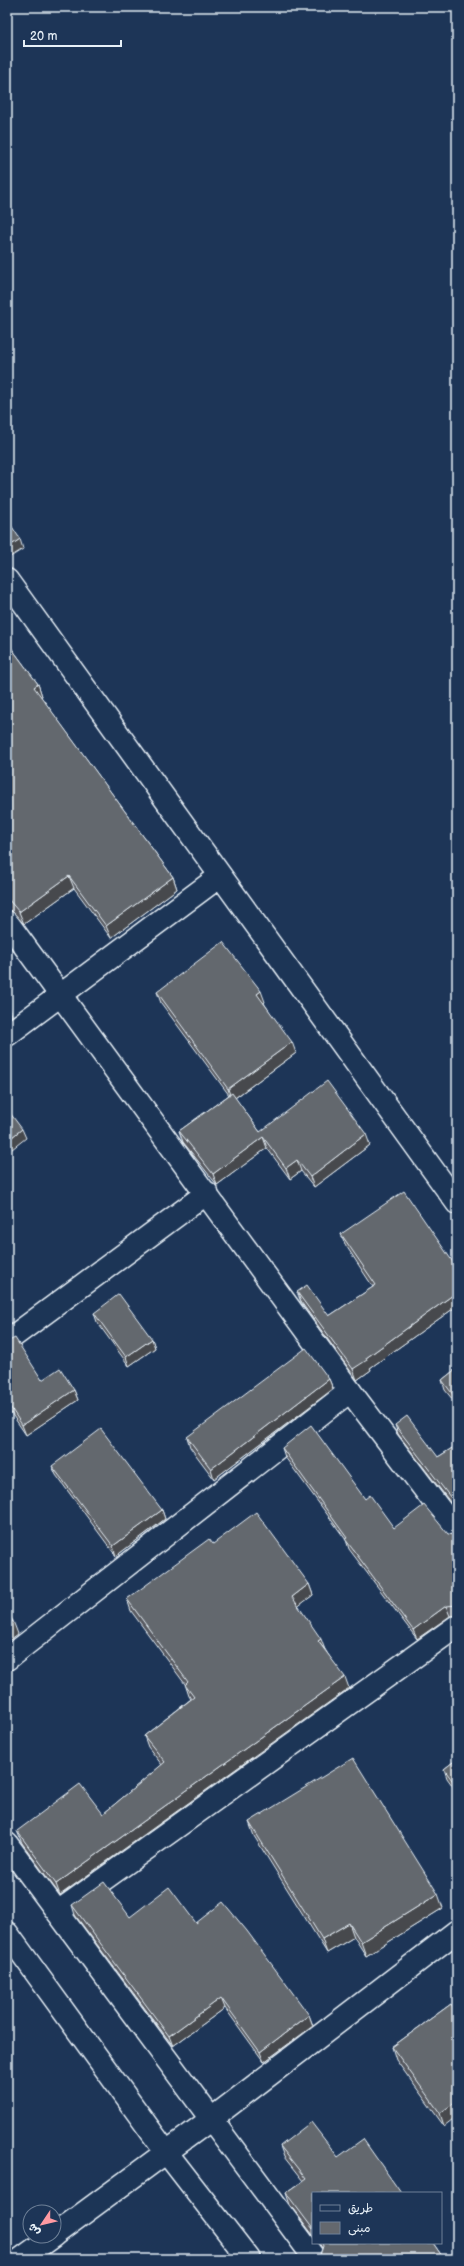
<svg xmlns="http://www.w3.org/2000/svg" width="464" height="2266" font-family="'Balsamiq Sans','Playpen Sans Arabic',sans-serif">
<rect width="100%" height="100%" fill="#1d3557"/>
<filter id="ink" filterUnits="userSpaceOnUse"><feTurbulence type="fractalNoise" baseFrequency=".025" numOctaves="2"/><feDisplacementMap in="SourceGraphic" scale="8" xChannelSelector="R" yChannelSelector="G"/><feConvolveMatrix kernelMatrix="1 2 1 2 8 2 1 2 1" color-interpolation-filters="sRGB"/></filter>
<g filter="url(#ink)">
<g fill="none" stroke-linecap="round" stroke-linejoin="round">
<g stroke="#e8f1f8" stroke-width="25">
<g id="minor">
<polyline points="7,580 457,1203"/>
<polyline points="7,922 350,1391 457,1532"/>
<polyline points="7,1035 220,876"/>
<polyline points="7,1341 207,1193"/>
<polyline points="7,1659 350,1391"/>
<polyline points="7,1844 315,2259"/>
<polyline points="58,1912 457,1626"/>
<polyline points="7,1933 166,2152 249,2259"/>
<polyline points="54,2235 210,2120 457,1931"/>
<polyline points="21,2259 53,2236"/>
</g>
</g>
<use href="#minor" stroke="#1d3557" stroke-width="22"/>
</g>
<g fill="#56595f" stroke="#e8f1f8">
<polygon points="7,642 38,684 42,696 41,697 173,877 177,889 111,938 74,888 24,924 12,911 7,910"/>
<polygon points="157,992 265,1002 264,1003 296,1053 235,1098 260,1132 370,1145 314,1187 301,1171 290,1179 267,1148 217,1185 183,1142 179,1131 229,1095 161,1003"/>
<polygon points="341,1234 457,1268 457,1306 370,1368 371,1370 357,1380 301,1302 297,1292 329,1316 373,1287 345,1244"/>
<polygon points="94,1313 152,1339 155,1348 129,1366 97,1322"/>
<polygon points="7,1342 42,1380 74,1390 78,1400 26,1435 7,1407"/>
<polygon points="457,1368 457,1405 445,1390 442,1380"/>
<polygon points="329,1379 333,1389 214,1479 190,1447 187,1437"/>
<polygon points="395,1425 438,1457 457,1445 457,1511 398,1434"/>
<polygon points="282,1448 365,1499 394,1528 455,1535 457,1534 457,1615 450,1616 417,1639 349,1549 346,1540 285,1457"/>
<polygon points="52,1466 162,1510 165,1519 116,1556 56,1475"/>
<polygon points="213,1544 309,1584 313,1595 298,1606 349,1688 60,1895 22,1843 17,1831 103,1814 162,1765 148,1747 144,1736 191,1699 189,1696 185,1684 131,1611 127,1599"/>
<polygon points="457,1759 457,1792 447,1778 444,1769"/>
<polygon points="249,1822 443,1908 366,1956 354,1937 327,1953 254,1836"/>
<polygon points="72,1905 130,1917 196,1923 309,2015 313,2026 264,2062 225,2008 173,2046 75,1915"/>
<polygon points="451,2004 444,2126 396,2060 392,2047"/>
<polygon points="280,2146 338,2157 313,2193 313,2235 290,2205 286,2193 303,2181 284,2157"/>
<polygon points="319,2243 433,2243 444,2259 321,2259 320,2255 322,2248"/>
</g>
<g fill="#46494d" stroke="#e8f1f8">
<polygon points="20,539 23,549 7,559 7,548"/>
<polygon points="38,684 42,696 38,699 34,687"/>
<polygon points="69,876 74,888 24,924 19,912"/>
<polygon points="173,877 177,889 111,938 106,926"/>
<polygon points="261,991 265,1002 261,1005 257,994"/>
<polygon points="7,1003 8,1003 12,1015 7,1018"/>
<polygon points="292,1042 296,1053 232,1100 228,1089"/>
<polygon points="22,1129 26,1138 7,1153 7,1141"/>
<polygon points="366,1134 370,1145 314,1187 310,1177"/>
<polygon points="263,1137 267,1148 217,1185 213,1174"/>
<polygon points="297,1160 301,1171 290,1179 286,1168"/>
<polygon points="457,1292 457,1306 370,1368 371,1370 357,1380 353,1369 366,1358"/>
<polygon points="7,1315 10,1323 7,1326"/>
<polygon points="152,1339 155,1348 129,1366 126,1357"/>
<polygon points="329,1379 333,1389 214,1479 211,1469"/>
<polygon points="74,1390 78,1400 26,1435 22,1425"/>
<polygon points="162,1510 165,1519 116,1556 113,1546"/>
<polygon points="309,1584 313,1595 296,1608 292,1597"/>
<polygon points="446,1606 450,1616 417,1639 413,1630"/>
<polygon points="13,1621 18,1634 7,1642 7,1626"/>
<polygon points="321,1639 325,1650 318,1641"/>
<polygon points="345,1677 349,1688 60,1895 56,1884"/>
<polygon points="438,1894 443,1908 366,1956 361,1942"/>
<polygon points="349,1923 354,1937 327,1953 322,1939"/>
<polygon points="221,1998 225,2008 173,2046 169,2036"/>
<polygon points="309,2015 313,2026 264,2062 260,2052"/>
<polygon points="457,2101 457,2116 444,2126 440,2113"/>
</g>
<g fill="#64686e" stroke="#e8f1f8">
<polygon points="7,519 20,539 7,548"/>
<polygon points="7,642 38,684 34,687 173,877 106,926 69,876 19,912 8,899 7,899"/>
<polygon points="223,942 261,991 257,994 292,1042 228,1089 157,992"/>
<polygon points="327,1081 366,1134 310,1177 297,1160 286,1168 263,1137 213,1174 179,1131 232,1093 260,1132"/>
<polygon points="7,1109 22,1129 7,1141"/>
<polygon points="404,1191 457,1268 457,1292 366,1358 367,1360 353,1369 297,1292 307,1285 329,1316 376,1285 341,1234"/>
<polygon points="119,1294 152,1339 126,1357 94,1313"/>
<polygon points="15,1338 42,1380 60,1368 74,1390 22,1425 7,1402 7,1342"/>
<polygon points="306,1348 329,1379 211,1469 187,1437"/>
<polygon points="457,1368 457,1400 442,1380"/>
<polygon points="407,1416 438,1457 457,1445 457,1506 395,1425"/>
<polygon points="311,1425 365,1499 370,1495 394,1528 424,1505 448,1534 455,1535 457,1534 457,1605 446,1606 413,1630 345,1539 347,1538 282,1448"/>
<polygon points="101,1429 162,1510 113,1546 52,1466"/>
<polygon points="256,1512 309,1584 292,1597 321,1639 318,1641 345,1677 56,1884 17,1831 80,1784 103,1814 165,1762 144,1736 194,1697 185,1685 188,1682 127,1599 209,1539 213,1544"/>
<polygon points="7,1612 13,1621 7,1626"/>
<polygon points="353,1758 438,1894 361,1942 349,1923 322,1939 249,1822"/>
<polygon points="457,1759 457,1787 444,1769"/>
<polygon points="104,1882 130,1917 169,1887 196,1923 223,1902 247,1931 309,2015 260,2052 221,1998 169,2036 72,1905"/>
<polygon points="451,2004 457,2012 457,2101 440,2113 392,2047"/>
<polygon points="311,2122 338,2157 363,2139 401,2193 313,2193 313,2229 286,2193 306,2179 280,2146"/>
<polygon points="322,2243 433,2243 444,2259 322,2259 320,2255 323,2246"/>
</g>
</g>
<rect width="464" height="2266" fill="none" stroke="#1d3557" stroke-width="24"/>
<rect x="12" y="12" width="440" height="2242" fill="none" stroke="#e8f1f8" stroke-width="1.5" filter="url(#ink)"/>
<rect x="312" y="2192" width="130" height="52" fill="#1d3557" stroke="#6e8097"/>
<rect x="320" y="2205" width="20" height="6" fill="#1d3557" stroke="#6e8097"/>
<text x="348" y="2212" font-size="12" fill="#e8f1f8">طريق</text>
<rect x="320" y="2222" width="20" height="12" fill="#64686e" stroke="#6e8097"/>
<text x="348" y="2232" font-size="12" fill="#e8f1f8">مبنى</text>
<g transform="translate(42 2224) rotate(235)"><circle r="19" fill="#1d3557" stroke="#6e8097"/>
<path d="M0-3L7 15L0 10L-7 15Z" fill="#ff9aa2"/>
<text y="-6" font-size="11" font-weight="bold" text-anchor="middle" fill="#e8f1f8">ش</text>
</g>
<path d="M24 40v6h97v-6" fill="none" stroke="#e8f1f8" stroke-width="2"/>
<text x="30" y="40" font-size="12" fill="#e8f1f8" stroke="#1d3557" stroke-width="3" paint-order="stroke">20 m</text>
</svg>
